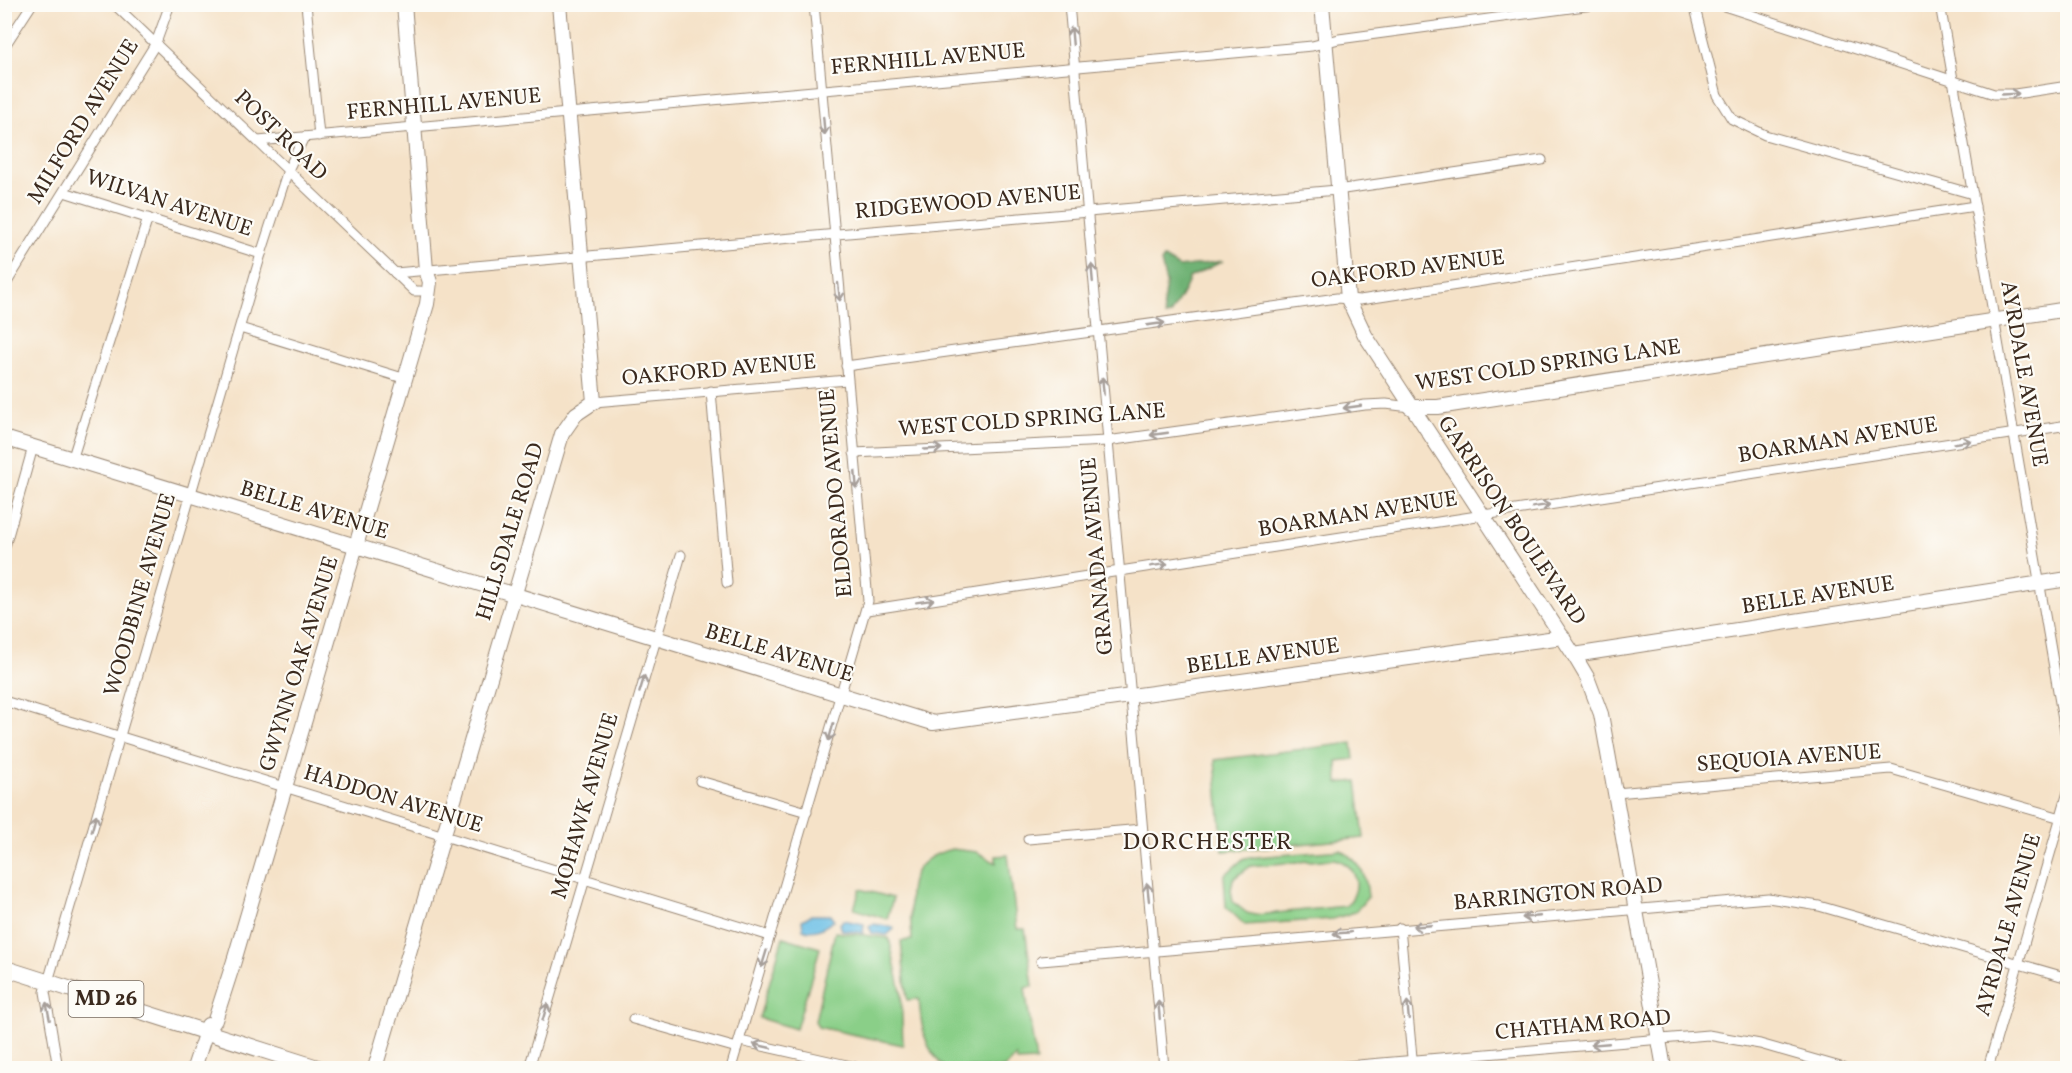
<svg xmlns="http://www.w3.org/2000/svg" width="2072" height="1073" font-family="Vollkorn,serif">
<rect width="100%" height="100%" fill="#fdfcf7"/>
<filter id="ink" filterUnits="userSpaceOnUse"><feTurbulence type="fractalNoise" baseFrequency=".0167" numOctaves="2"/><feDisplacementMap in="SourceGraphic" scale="12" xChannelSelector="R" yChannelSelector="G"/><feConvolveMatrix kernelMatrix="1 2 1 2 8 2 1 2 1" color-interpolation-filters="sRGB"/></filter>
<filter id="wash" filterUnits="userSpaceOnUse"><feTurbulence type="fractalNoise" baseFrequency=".008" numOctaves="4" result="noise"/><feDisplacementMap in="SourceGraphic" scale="24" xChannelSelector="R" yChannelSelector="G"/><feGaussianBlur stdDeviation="1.35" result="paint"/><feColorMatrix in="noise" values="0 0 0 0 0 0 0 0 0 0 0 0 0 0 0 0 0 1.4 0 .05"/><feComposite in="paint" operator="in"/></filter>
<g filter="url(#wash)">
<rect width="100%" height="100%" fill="#f5e2c8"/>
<g fill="#8acf88" stroke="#627c53" stroke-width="1.5" fill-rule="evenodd">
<polygon points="1352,743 1354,759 1337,761 1338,783 1357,781 1364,838 1223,851 1215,760"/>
<path d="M 952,849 L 977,852 L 996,863 L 996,856 L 1008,855 L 1017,929 L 1025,929 L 1033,986 L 1025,988 L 1036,1061 L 1017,1062 L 1016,1056 L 1004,1068 L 945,1068 C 924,1049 921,1026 919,999 L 907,1000 L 901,941 L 912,940 C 910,898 899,862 952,849 Z"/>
<path d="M 1341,850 C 1361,863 1366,873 1368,897 L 1355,912 L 1333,919 L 1245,925 L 1226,907 L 1224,876 L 1244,858 ZM 1334,859 C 1358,865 1363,889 1346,906 L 1256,915 L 1247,913 L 1233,902 L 1231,890 L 1233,879 L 1251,866 Z"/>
<polygon points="860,889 893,898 887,919 854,909"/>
<polygon points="835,932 889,938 901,992 903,1045 818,1027 815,1021"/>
<polygon points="783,937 820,948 796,1029 759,1018"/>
</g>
<path fill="#6fb274" stroke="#556e49" stroke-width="1.5" d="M 1164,258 L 1179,267 L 1223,261 L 1189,278 C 1189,286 1175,305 1170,315 L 1165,316 L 1163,304 L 1166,283 L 1161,262 Z"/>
<g fill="#68bee5" stroke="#527482" stroke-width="1.5">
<path d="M 811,915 L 831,915 L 834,920 C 826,927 814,934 803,929 L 802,920 Z"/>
<polygon points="843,920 864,924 863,933 842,930 840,924"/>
<polygon points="873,924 893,927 894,929 887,935 872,933 869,927"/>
</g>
</g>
<g filter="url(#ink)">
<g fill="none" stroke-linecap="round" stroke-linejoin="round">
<g stroke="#988673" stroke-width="11">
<g id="street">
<polyline points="114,4 414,291 420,291"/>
<polyline points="306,4 319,136"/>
<polyline points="1069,4 1164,1068"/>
<polyline points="1694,4 1717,95 1732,119 1765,135 1973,194"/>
<polyline points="1718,4 1994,94 2015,94 2068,86"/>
<polyline points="1940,4 2068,749"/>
<polyline points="117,7 144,4"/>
<polyline points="4,47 32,4"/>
<polyline points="258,141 1312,46 1339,39 1600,4"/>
<polyline points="64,192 261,254"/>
<polyline points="395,273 1337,190 1542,160"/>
<polyline points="4,287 156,43 170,4"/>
<polyline points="240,328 406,379"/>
<polyline points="846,366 1337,298 1360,300 1975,206"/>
<polyline points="711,391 727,583"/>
<polyline points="594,402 847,380"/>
<polyline points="854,453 1107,441 1365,405 1386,404 1410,407"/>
<polyline points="72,460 148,218"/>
<polyline points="4,550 33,447"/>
<polyline points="867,610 2068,425"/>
<polyline points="4,701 770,936"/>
<polyline points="700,781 807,812"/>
<polyline points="1616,793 1891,769 2068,820"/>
<polyline points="1028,839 1142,829"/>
<polyline points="1400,928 1413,1068"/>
<polyline points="1041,961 1768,898 1819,906 2068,978"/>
<polyline points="633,1019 737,1048"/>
<polyline points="740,1041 860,1068"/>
<polyline points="58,1068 45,992 261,254 288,170 304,137"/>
<polyline points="529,1068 681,555"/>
<polyline points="731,1068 868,601 814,4"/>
<polyline points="1323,1068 1708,1035 1760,1044 1844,1068"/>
<polyline points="1988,1068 2068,792"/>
</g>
</g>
<g stroke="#988673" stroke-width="16">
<g id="secondary">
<polyline points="1322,4 1348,299 1365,335 1574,655 1587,677 1601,714 1664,1068"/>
<polyline points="1410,407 1438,407 2068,309"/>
<polyline points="4,438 933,723 1563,637"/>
<polyline points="1574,655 2068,579"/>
<polyline points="207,1032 215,1020 234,961 427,304 430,282 426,270 404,4"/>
<polyline points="194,1068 208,1025"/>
<polyline points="375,1068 562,434 576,414 594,402 559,4"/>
</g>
</g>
<g stroke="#988673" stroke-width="17">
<polyline id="primary" points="4,968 319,1068"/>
</g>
<use href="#street" stroke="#fff" stroke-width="9"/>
<use href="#secondary" stroke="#fff" stroke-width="14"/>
<use href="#primary" stroke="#fff" stroke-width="15"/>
</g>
<defs><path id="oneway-shaft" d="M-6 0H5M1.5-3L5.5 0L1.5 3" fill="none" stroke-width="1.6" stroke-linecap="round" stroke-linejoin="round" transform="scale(1.5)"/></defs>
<g stroke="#a79f9a">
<use href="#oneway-shaft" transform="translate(1072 36) rotate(-95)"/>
<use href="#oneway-shaft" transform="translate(2010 94) rotate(-3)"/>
<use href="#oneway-shaft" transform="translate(824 126) rotate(85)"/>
<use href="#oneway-shaft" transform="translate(1092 273) rotate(-95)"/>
<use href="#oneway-shaft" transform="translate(839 292) rotate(84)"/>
<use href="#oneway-shaft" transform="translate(1156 324) rotate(-8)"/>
<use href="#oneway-shaft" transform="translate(1103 386) rotate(-95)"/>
<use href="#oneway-shaft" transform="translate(1352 407) rotate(172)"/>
<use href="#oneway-shaft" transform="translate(1159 434) rotate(172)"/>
<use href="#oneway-shaft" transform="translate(1962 442) rotate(-9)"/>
<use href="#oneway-shaft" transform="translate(933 449) rotate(-3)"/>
<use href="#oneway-shaft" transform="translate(856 480) rotate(85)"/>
<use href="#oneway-shaft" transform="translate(1541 506) rotate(-9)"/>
<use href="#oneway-shaft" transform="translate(1159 565) rotate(-9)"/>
<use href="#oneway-shaft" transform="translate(925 601) rotate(-9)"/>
<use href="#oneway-shaft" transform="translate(642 684) rotate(-73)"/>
<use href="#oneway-shaft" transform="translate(831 732) rotate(106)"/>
<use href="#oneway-shaft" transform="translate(94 823) rotate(-74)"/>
<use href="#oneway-shaft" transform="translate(1148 892) rotate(-96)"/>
<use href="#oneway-shaft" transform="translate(1531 917) rotate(175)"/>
<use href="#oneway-shaft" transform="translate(1422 926) rotate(175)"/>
<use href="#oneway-shaft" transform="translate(1342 933) rotate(175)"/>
<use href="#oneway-shaft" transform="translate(764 959) rotate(107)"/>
<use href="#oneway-shaft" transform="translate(1159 1010) rotate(-95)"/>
<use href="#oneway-shaft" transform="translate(1408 1010) rotate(-95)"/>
<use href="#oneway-shaft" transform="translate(48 1011) rotate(-101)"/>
<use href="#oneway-shaft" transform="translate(545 1012) rotate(-74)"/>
<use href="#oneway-shaft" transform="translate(1600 1044) rotate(175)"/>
<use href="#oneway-shaft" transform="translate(762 1046) rotate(-167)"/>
</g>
</g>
<g text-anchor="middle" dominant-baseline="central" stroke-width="4.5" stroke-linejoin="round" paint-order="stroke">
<rect fill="#fdfcf7" stroke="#75695f" stroke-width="1.5" x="68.5" y="981" width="75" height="36" rx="4.5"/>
<g font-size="21" font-weight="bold" fill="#3b2a1e">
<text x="106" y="999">MD 26</text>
</g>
<g font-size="22" fill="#3b2a1e" stroke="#fdfcf7">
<text transform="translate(928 60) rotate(-5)">FERNHILL AVENUE</text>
<text transform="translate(444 105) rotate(-5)">FERNHILL AVENUE</text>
<text transform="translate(84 122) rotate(-58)">MILFORD AVENUE</text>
<text transform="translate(280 136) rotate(44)">POST ROAD</text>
<text transform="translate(968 203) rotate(-5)">RIDGEWOOD AVENUE</text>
<text transform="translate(169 204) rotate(18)">WILVAN AVENUE</text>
<text transform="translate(1408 270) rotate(-7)">OAKFORD AVENUE</text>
<text transform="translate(1548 366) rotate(-8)">WEST COLD SPRING LANE</text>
<text transform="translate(719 371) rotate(-5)">OAKFORD AVENUE</text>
<text transform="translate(2023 374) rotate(80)">AYRDALE AVENUE</text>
<text transform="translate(1032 421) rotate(-4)">WEST COLD SPRING LANE</text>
<text transform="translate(1838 441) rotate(-9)">BOARMAN AVENUE</text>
<text transform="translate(837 493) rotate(-95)">ELDORADO AVENUE</text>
<text transform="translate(314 511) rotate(17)">BELLE AVENUE</text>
<text transform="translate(1358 515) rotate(-9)">BOARMAN AVENUE</text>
<text transform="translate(1511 521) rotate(56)">GARRISON BOULEVARD</text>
<text transform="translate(511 532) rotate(-73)">HILLSDALE ROAD</text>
<text transform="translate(1098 556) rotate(-95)">GRANADA AVENUE</text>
<text transform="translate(141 595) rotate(-74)">WOODBINE AVENUE</text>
<text transform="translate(1818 596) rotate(-9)">BELLE AVENUE</text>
<text transform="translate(779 654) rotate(17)">BELLE AVENUE</text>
<text transform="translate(1263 657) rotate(-8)">BELLE AVENUE</text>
<text transform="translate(300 664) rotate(-73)">GWYNN OAK AVENUE</text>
<text transform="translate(1789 759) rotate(-4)">SEQUOIA AVENUE</text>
<text transform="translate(393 800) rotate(17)">HADDON AVENUE</text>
<text transform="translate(586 806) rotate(-74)">MOHAWK AVENUE</text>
<text transform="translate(1558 895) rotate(-5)">BARRINGTON ROAD</text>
<text transform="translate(2009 925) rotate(-74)">AYRDALE AVENUE</text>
<text transform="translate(1583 1026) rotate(-5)">CHATHAM ROAD</text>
</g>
<g font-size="24" letter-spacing="1.5" fill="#3b2a1e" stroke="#fdfcf7">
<text x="1208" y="843">DORCHESTER</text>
</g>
</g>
<rect width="2072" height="1073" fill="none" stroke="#fdfcf7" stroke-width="24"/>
</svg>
